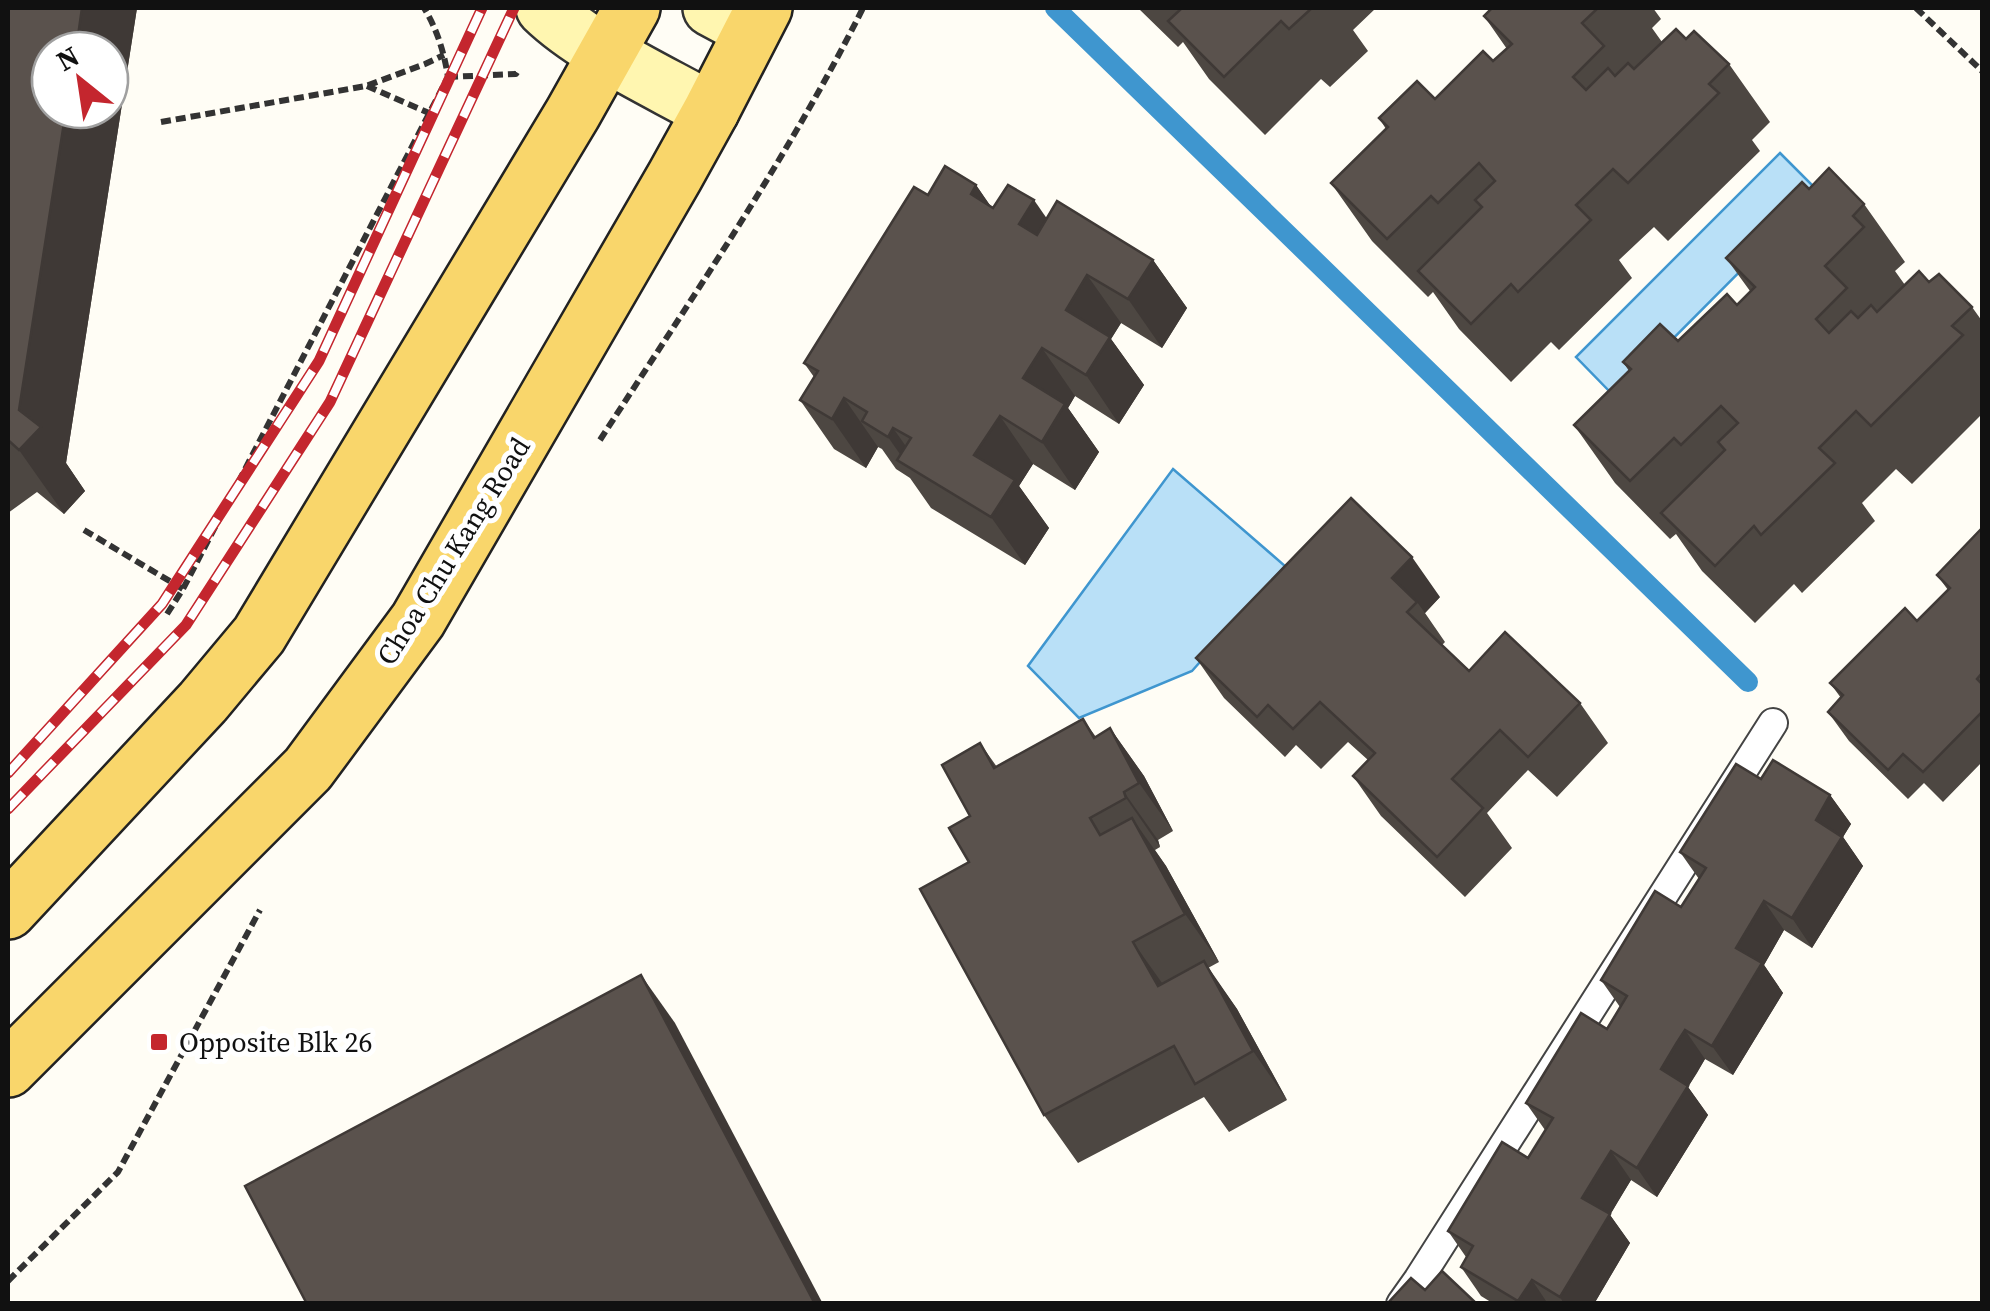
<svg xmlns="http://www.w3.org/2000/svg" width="1990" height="1311" font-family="'Source Serif 4',serif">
<rect width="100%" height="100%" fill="#fffdf5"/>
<g fill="#b9e0f7" stroke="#3f96cf" stroke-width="2.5">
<polygon points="1780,153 1819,192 1615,397 1576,357"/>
<polygon points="1173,469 1285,566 1192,671 1079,718 1028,666"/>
</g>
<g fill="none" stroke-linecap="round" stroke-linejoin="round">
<polyline stroke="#3f96cf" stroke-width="20" points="1055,8 1748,682"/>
<g stroke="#444" stroke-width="32">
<polyline id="service" points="1401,1304 1418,1280 1773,723"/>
</g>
<g stroke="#333" stroke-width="60">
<g id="secondary">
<path d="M 544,8 C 585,48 660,82 711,111"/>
<polyline points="711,8 752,30"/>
</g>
</g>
<g stroke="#222" stroke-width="60">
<g id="primary">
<polyline points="8,911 203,702 259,635 573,113 632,8"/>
<polyline points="8,1069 308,769 418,620 675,176 711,111 764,8"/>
</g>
</g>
<g stroke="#333" stroke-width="6" stroke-dasharray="10 5" stroke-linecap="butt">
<polyline points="1916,8 1982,71"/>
<polyline points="448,77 516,74 519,69"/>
<polyline points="367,86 429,113"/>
<polyline points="161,122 366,86 425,64 444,55"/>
<path d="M 600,440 C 691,299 788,158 863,8"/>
<polyline points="84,530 183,589"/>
<path d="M 167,614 L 183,589 L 448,77 C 444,52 437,29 424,8"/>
<polyline points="8,1281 118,1172 260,910"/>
</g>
<use href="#service" stroke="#fff" stroke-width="28"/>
<use href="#secondary" stroke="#fff6b0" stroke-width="55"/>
<use href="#primary" stroke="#f9d66b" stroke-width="55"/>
<g stroke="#c4262e" stroke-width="11">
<g id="rail">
<polyline points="8,773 162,604 319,361 482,8"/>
<polyline points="8,809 186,625 330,402 514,8"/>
</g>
</g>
<use href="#rail" stroke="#fff" stroke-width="8" stroke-dasharray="22" stroke-linecap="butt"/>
</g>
<g fill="#4d4742">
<polygon points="8,8 137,8 66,463 85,491 64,514 37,492 8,513"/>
<polygon points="1138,8 1376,8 1353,30 1368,51 1330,87 1321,79 1265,135 1209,79 1183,42 1178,47"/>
<polygon points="1492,8 1653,8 1661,19 1652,28 1662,42 1686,39 1729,64 1770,122 1752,140 1760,151 1668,241 1654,227 1619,260 1632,278 1559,350 1551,342 1511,382 1459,329 1433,292 1428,297 1372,241 1331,183 1386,129 1379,118 1435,99 1493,61 1507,49 1484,16"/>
<polygon points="976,185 991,207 1046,219 1153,260 1187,308 1162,348 1121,323 1111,339 1144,385 1119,424 1075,396 1068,408 1099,452 1075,490 1033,464 1019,486 1049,528 1025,565 931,508 910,478 896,469 882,449 878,447 866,468 834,449 800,400 814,377 804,363 928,195"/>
<polygon points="1809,189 1864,204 1905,262 1895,271 1905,285 1929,282 1972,307 1982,321 1982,414 1912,484 1896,469 1862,503 1875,521 1802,593 1794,584 1755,623 1702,571 1676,534 1670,539 1615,483 1574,425 1629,371 1623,362 1678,341 1737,305 1750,291 1726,258"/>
<polygon points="1982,528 1982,762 1943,802 1924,783 1908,799 1849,741 1828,712 1841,698 1830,683 1917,621 1948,590 1937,575"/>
<polygon points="1440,597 1425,613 1445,642 1442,645 1469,671 1580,703 1608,743 1557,797 1528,770 1487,813 1512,848 1465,897 1381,816 1353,776 1368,760 1348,742 1321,769 1296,745 1285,757 1224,698 1196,658"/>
<polygon points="1083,719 1096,737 1110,728 1144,776 1173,831 1158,840 1160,847 1155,850 1166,866 1219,962 1208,968 1237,1009 1287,1100 1229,1132 1204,1097 1078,1163 1044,1115 969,862 980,743 997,767"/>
<polygon points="1761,779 1830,795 1851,824 1843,837 1863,866 1812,948 1784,930 1764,965 1783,993 1733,1075 1705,1059 1697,1073 1688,1087 1708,1115 1657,1197 1631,1180 1618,1201 1610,1215 1630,1243 1594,1304 1494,1304 1481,1296 1461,1267 1466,1257 1448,1231 1528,1158 1545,1130 1526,1103 1607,1029 1620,1007 1601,980 1681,907 1699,879 1680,852"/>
</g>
<g fill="#3f3936">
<polygon points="82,8 137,8 66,463 85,491 64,514 19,450 19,410 66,110 110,110 110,50 76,50"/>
<polygon points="976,185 1010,234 971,194"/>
<polygon points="1034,200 1068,249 1053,273 1019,224"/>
<polygon points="1153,260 1187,308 1162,348 1128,299"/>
<polygon points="1087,275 1121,323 1111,339 1144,385 1119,424 1086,375 1066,310"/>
<polygon points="1042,348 1075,396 1068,408 1099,452 1075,490 1042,442 1023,378"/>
<polygon points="844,398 878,447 866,468 832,419"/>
<polygon points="1000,416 1033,464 1019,486 1049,528 1025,565 991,517 974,455"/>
<polygon points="893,428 927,476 909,467 888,437"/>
<polygon points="1412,557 1440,597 1425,613 1417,602 1392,578"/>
<polygon points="1110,728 1144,776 1173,831 1139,783"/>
<polygon points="1124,792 1158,840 1160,847 1126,798"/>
<polygon points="1830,795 1851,824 1843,837 1863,866 1812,948 1792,918 1816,820"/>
<polygon points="1132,818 1166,866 1219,962 1185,914"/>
<polygon points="1764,901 1784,930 1764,965 1783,993 1733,1075 1712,1046 1736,948"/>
<polygon points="1133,942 1167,990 1158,986"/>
<polygon points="1204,961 1237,1009 1287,1100 1253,1051"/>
<polygon points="641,975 675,1023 823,1304 815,1304"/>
<polygon points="1685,1030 1705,1059 1688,1087 1708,1115 1657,1197 1637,1168 1661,1069"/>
<polygon points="1611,1151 1631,1180 1610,1215 1630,1243 1594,1304 1564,1304 1560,1297 1582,1198"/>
<polygon points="1532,1280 1548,1304 1520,1304 1518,1301"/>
</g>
<g fill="#5a524d" stroke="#3f3936" stroke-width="2.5">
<polygon points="8,8 82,8 76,50 50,50 50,110 66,110 19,410 41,427 19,450 8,440"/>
<polygon points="1182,8 1312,8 1289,29 1281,21 1224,77 1168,21"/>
<polygon points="1492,8 1598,8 1582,23 1604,46 1573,77 1586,90 1608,68 1615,76 1628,63 1634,69 1676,29 1686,39 1694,31 1729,64 1709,84 1719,93 1628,183 1613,169 1576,205 1591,220 1518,292 1511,284 1471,324 1418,271 1482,207 1475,200 1495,181 1479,163 1438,203 1431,196 1387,239 1331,183 1388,127 1379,118 1417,81 1435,99 1483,51 1493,61 1512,44 1484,16"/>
<polygon points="945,166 976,185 971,194 993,208 1008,185 1034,200 1019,224 1037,235 1057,201 1153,260 1128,299 1087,275 1066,310 1110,337 1086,375 1042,348 1023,378 1065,404 1042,442 1000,416 974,455 1015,480 991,517 897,460 911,438 893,428 888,437 862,421 867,412 844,398 832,419 800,400 818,371 804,363 914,187 928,195"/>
<polygon points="1829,168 1864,204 1853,216 1864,227 1825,266 1847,288 1816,319 1829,333 1851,311 1858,318 1871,305 1877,312 1919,271 1929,282 1939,274 1972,307 1952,326 1963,335 1871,426 1856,411 1819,448 1835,463 1761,535 1754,526 1715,566 1661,513 1725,450 1718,442 1738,423 1721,406 1681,445 1674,438 1630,481 1574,425 1631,369 1623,362 1660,324 1678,341 1727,294 1737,305 1755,287 1726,258 1802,182 1809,189"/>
<polygon points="1351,498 1412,557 1392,578 1417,602 1407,612 1469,671 1505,632 1580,703 1528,757 1500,730 1452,779 1483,808 1437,857 1353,776 1375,753 1320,702 1293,729 1268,705 1257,717 1196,658"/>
<polygon points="1982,528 1982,673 1977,679 1982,684 1982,712 1923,772 1903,754 1888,770 1828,712 1843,695 1830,683 1905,608 1917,621 1950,588 1937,575"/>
<polygon points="1083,719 1094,738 1110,728 1139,783 1124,792 1126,798 1090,818 1100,835 1132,818 1185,914 1133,942 1158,986 1204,961 1253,1051 1195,1084 1174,1046 1044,1115 920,889 969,862 949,828 970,816 942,765 980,743 994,768"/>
<polygon points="1773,760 1830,795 1816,820 1842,837 1792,918 1764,901 1736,948 1762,963 1712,1046 1685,1030 1676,1044 1661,1069 1688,1086 1637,1168 1611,1151 1598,1172 1582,1198 1610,1214 1560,1297 1532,1280 1518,1301 1461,1267 1473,1246 1448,1231 1502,1142 1528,1158 1553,1118 1526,1103 1581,1013 1607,1029 1627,996 1601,980 1655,891 1681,907 1706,868 1680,852 1736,764 1761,779"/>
<polygon points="641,975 815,1304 307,1304 245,1186"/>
<polygon points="1442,1271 1477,1304 1387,1304 1411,1278 1425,1290"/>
</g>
<rect fill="#c4262e" stroke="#fff" stroke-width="4" x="149" y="1032" width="20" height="20" rx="5"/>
<g text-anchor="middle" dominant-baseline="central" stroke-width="10" stroke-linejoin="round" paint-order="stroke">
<g font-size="28" fill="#111" stroke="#fff">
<text transform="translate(453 551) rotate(-58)">Choa Chu Kang Road</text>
</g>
<g font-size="28" fill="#111" stroke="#fff" text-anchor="start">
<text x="179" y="1042">Opposite Blk 26</text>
</g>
</g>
<rect width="1990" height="1311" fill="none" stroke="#111111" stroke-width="20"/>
<g transform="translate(80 80) rotate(330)"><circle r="48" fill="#ffffff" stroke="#a0a0a0" stroke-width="2.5"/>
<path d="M0-8L18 38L0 25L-18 38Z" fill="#c4262e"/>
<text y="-15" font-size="28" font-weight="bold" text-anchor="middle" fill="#111111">N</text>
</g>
</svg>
